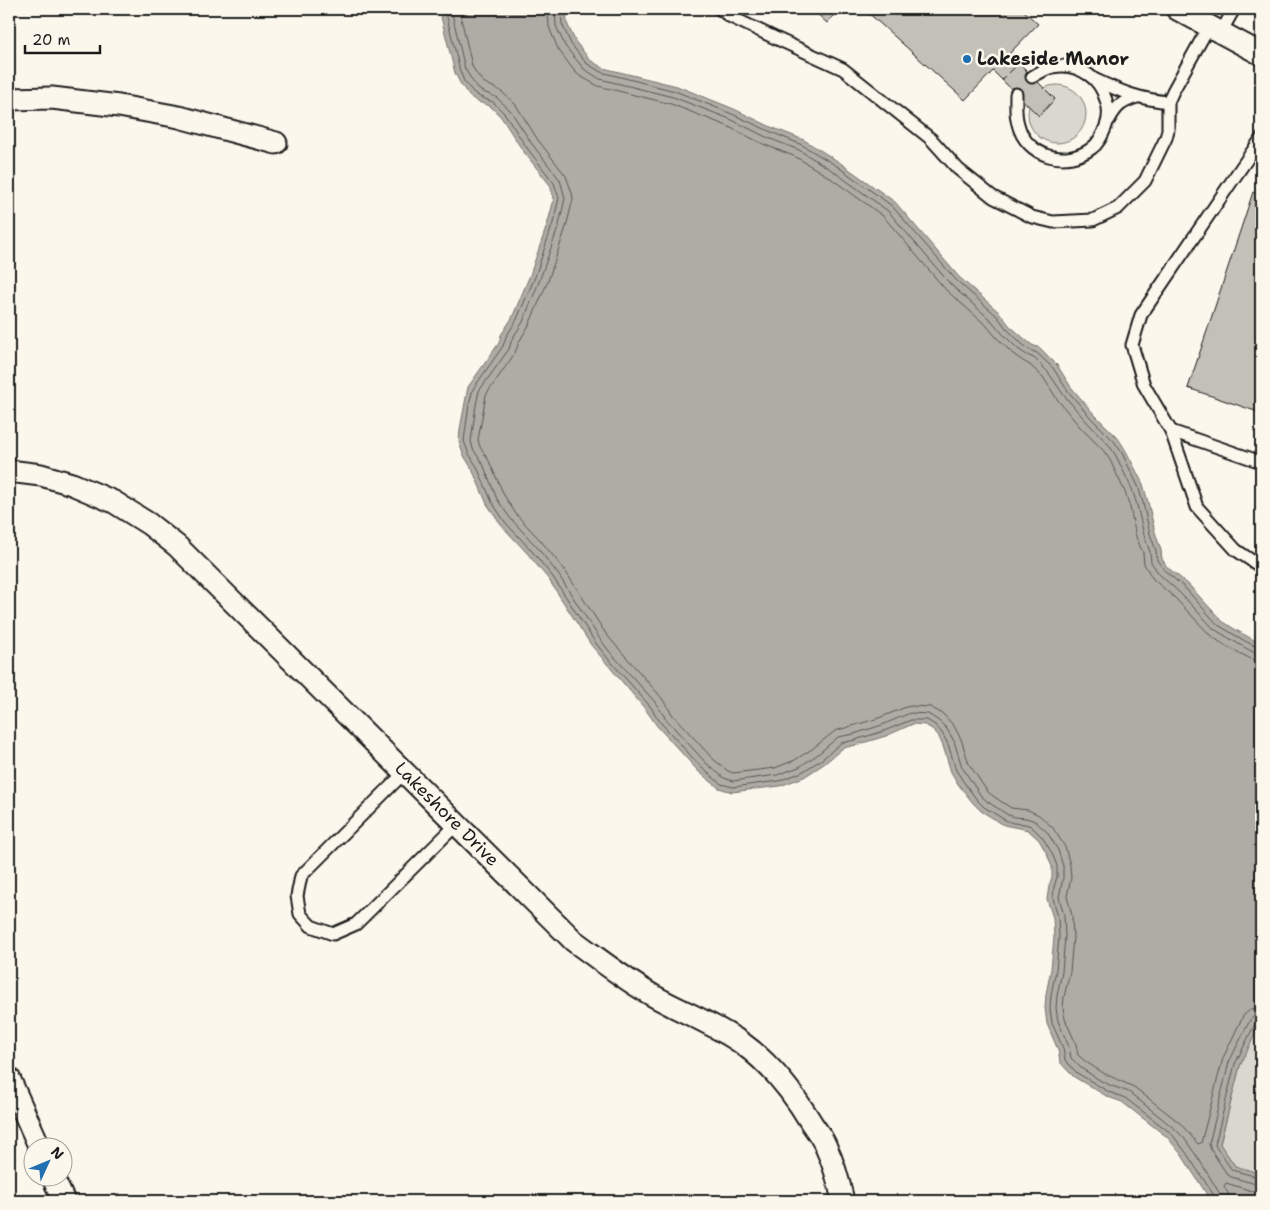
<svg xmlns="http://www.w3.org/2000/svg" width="1270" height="1210" font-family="'Shantell Sans',sans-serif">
<rect width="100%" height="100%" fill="#fbf7ec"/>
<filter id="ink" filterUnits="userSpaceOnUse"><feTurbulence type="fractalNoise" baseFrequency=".02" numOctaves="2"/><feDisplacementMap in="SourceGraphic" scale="10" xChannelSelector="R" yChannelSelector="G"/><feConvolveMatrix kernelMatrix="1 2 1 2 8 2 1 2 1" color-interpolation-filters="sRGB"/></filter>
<g filter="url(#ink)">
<g fill="#dad7ce" stroke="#7b7a75">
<circle cx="1057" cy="114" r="29"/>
<polygon points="1261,1021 1261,1174 1235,1166 1220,1144 1240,1066"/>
</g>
<polygon fill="#afaca5" stroke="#74726e" points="439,9 566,9 567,23 575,41 590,60 603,68 677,86 734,109 771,127 804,140 839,162 895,202 959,277 1000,313 1009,325 1026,340 1032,345 1040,348 1057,365 1071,387 1094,414 1118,438 1126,451 1143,484 1148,502 1155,532 1161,550 1162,559 1167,567 1188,584 1222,621 1236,630 1261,644 1261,1021 1240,1066 1220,1144 1235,1166 1261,1174 1261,1201 1211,1201 1181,1154 1167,1137 1122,1102 1108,1097 1074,1077 1067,1070 1060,1062 1058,1050 1047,1024 1045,1008 1046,994 1051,969 1054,937 1053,918 1047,899 1049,886 1052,877 1052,867 1047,854 1039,840 1028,830 1004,825 981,811 973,803 958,784 951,772 943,746 938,735 932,729 925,725 913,724 886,736 856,745 843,748 824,764 804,777 780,786 732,792 719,788 699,772 657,726 646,710 591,645 549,580 527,553 501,525 487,504 472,469 463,454 459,442 460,429 468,387 499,343 501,335 512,318 530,275 548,222 554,199 550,185 523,151 501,117 490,106 478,102 469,96 460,83 455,73"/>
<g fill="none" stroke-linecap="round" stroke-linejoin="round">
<g stroke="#575653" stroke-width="1">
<polyline points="445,9 460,71 464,81 473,92 480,97 493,102 505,114 527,148 554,183 559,198 553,223 535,277 517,319 506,337 503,346 473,389 469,404 464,441 468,452 477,467 492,502 505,522 531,550 553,577 595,642 605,655 650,706 661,723 702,768 721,784 733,787 779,781 802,772 821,760 841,743 855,740 884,731 911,720 927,720 935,725 942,733 948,744 956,770 963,781 977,800 984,807 1005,820 1013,823 1025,824 1031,826 1042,837 1052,853 1057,866 1057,877 1054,887 1053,898 1058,917 1059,937 1056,970 1051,995 1050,1008 1052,1023 1063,1048 1065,1060 1077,1073 1109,1092 1125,1098 1171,1133 1185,1151 1215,1197 1215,1201"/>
<polyline points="451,9 465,69 470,77 477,88 483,92 496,97 510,110 532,144 560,180 565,198 559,225 540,279 523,322 512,339 509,349 479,391 476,405 471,441 473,449 483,464 497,499 510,518 536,546 558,574 600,639 609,651 655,702 666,719 706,763 724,778 733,781 777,775 799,767 817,755 838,737 854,734 882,725 910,713 928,714 939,721 947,729 954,741 962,767 981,796 988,802 1008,815 1015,817 1026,818 1035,821 1047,832 1058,850 1063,866 1063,878 1059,897 1064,915 1065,937 1062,971 1057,996 1056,1008 1058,1021 1069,1047 1071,1058 1081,1068 1101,1081 1112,1086 1129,1092 1175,1129 1184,1138 1200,1161 1220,1194 1222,1201"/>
<polyline points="459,9 472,66 476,73 483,82 501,91 516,105 538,140 566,176 572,193 573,199 566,227 548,281 529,325 519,342 515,353 486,395 478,440 480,447 489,461 504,495 516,514 541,541 564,569 606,634 661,697 672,714 712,758 728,771 733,773 775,768 795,760 812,749 835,731 879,718 906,707 912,706 930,707 943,714 954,726 961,739 969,764 987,791 993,796 1011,808 1028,810 1039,815 1053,828 1065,847 1070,865 1071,878 1067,896 1072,916 1073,937 1070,972 1064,997 1063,1008 1065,1019 1076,1044 1078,1055 1086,1062 1105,1074 1134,1087 1180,1123 1198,1144 1201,1143 1223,1058 1243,1016 1251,1009 1261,1007"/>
<polyline points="548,9 549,27 558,49 575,72 580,76 598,86 671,104 727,126 763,144 796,157 829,177 883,216 946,290 987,326 996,337 1013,354 1023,361 1030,365 1043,377 1057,399 1080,427 1103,450 1110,460 1125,492 1130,507 1136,537 1143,553 1144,564 1153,579 1175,598 1211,636 1226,646 1251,659 1261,662"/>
<polyline points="555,9 556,26 565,46 584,69 600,79 673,97 730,119 766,137 799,150 833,171 888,211 951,285 992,321 1001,332 1018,349 1027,355 1034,358 1048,372 1063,394 1086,421 1109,445 1116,456 1132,489 1137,505 1144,535 1150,552 1151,562 1159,574 1180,593 1214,629 1242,646 1255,653 1261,654"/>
<polyline points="561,9 562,24 571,44 586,63 601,72 675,91 732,114 769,131 802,145 837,166 892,206 956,280 997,316 1006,328 1022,344 1030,350 1037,353 1053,368 1067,390 1090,417 1114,441 1122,453 1138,486 1143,503 1150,534 1156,551 1157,560 1164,570 1185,588 1218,625 1245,641 1257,647 1261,648"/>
<polyline points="1261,1014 1254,1016 1250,1020 1229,1062 1209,1144 1211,1150 1227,1174 1231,1177 1256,1184 1261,1185"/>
<polyline points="1261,1021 1257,1021 1255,1024 1235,1064 1215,1144 1216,1147 1232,1170 1261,1178"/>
<polyline points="1229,1201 1228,1193 1224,1186 1226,1183 1255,1192 1261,1192"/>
</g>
</g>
<g fill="#c3c0b8" stroke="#1c1c1c">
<polygon points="812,9 839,9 827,23"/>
<polygon points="864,9 1022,9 1038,24 1009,54 1019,63 1002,80 993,71 965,100"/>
<polygon points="1019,63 1055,99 1039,116 1002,80"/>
<polygon points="1253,192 1261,195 1261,413 1188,388"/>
</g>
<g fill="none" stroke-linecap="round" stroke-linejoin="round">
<g stroke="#1c1c1c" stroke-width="15">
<g id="lane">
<polyline points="720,9 729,16 773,37 843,69 931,139 958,169 993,197 1032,217 1053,222 1093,220 1118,208 1145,181 1166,138 1168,130 1168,102 1173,91 1209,26"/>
<polyline points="1221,32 1234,9"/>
<path d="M 1096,80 C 1121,92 1140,99 1168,102"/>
<path d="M 1016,94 C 1016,104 1015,115 1018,124 C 1026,157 1066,168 1092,148 C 1099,143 1103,134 1106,126 C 1109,118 1109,108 1106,100 C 1103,90 1098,81 1089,75 C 1079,68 1066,64 1053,67 C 1046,68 1039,73 1032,77"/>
<path d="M 1109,120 C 1117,105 1122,102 1137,97"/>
<polyline points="1261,139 1234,178 1141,315 1132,345 1144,385 1171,431 1197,507 1236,550 1261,567"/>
<polyline points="1171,431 1261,462"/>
<polyline points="405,772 301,876 297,896 300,914 311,926 333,934 356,924 457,824"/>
</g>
</g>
<g stroke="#1c1c1c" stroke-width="25">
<g id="street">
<polyline points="1177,9 1261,54"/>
<polyline points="9,99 52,98 119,106 179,117 276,143"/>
<path d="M 9,471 L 41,475 L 72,484 L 114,502 L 149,524 L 177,546 L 574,941 C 600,960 624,979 652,995 C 682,1012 715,1024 743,1044 C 772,1065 794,1094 812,1124 C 817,1131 823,1139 826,1147 C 834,1164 839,1182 843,1201"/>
<polyline points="9,1078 40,1148"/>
<polyline points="53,1178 64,1201"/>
</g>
</g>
<use href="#lane" stroke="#fbf7ec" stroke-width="11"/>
<use href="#street" stroke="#fbf7ec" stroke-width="21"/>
</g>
</g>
<circle fill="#1f6fb2" stroke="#fbf7ec" stroke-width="2" cx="967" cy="59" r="5"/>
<g text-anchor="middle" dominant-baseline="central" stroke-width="5" stroke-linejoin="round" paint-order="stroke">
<g font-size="18" font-weight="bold" fill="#1c1c1c" stroke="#fbf7ec" text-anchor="start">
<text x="977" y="59">Lakeside Manor</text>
</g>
<g font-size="18" fill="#1c1c1c" stroke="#fbf7ec">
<text transform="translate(447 814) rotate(45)">Lakeshore Drive</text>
</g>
</g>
<rect width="1270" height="1210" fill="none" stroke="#fbf7ec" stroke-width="30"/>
<rect x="15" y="15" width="1240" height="1180" fill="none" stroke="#1c1c1c" stroke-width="2" filter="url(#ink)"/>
<g transform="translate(48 1162) rotate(46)"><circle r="24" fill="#fbf7ec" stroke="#a29f99"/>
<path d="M0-4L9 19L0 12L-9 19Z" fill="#1f6fb2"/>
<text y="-8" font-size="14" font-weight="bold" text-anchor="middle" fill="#1c1c1c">N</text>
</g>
<path d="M25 45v8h75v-8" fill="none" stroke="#1c1c1c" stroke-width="2.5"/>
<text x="32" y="45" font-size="15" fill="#1c1c1c" stroke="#fbf7ec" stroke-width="4" paint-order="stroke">20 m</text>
</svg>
